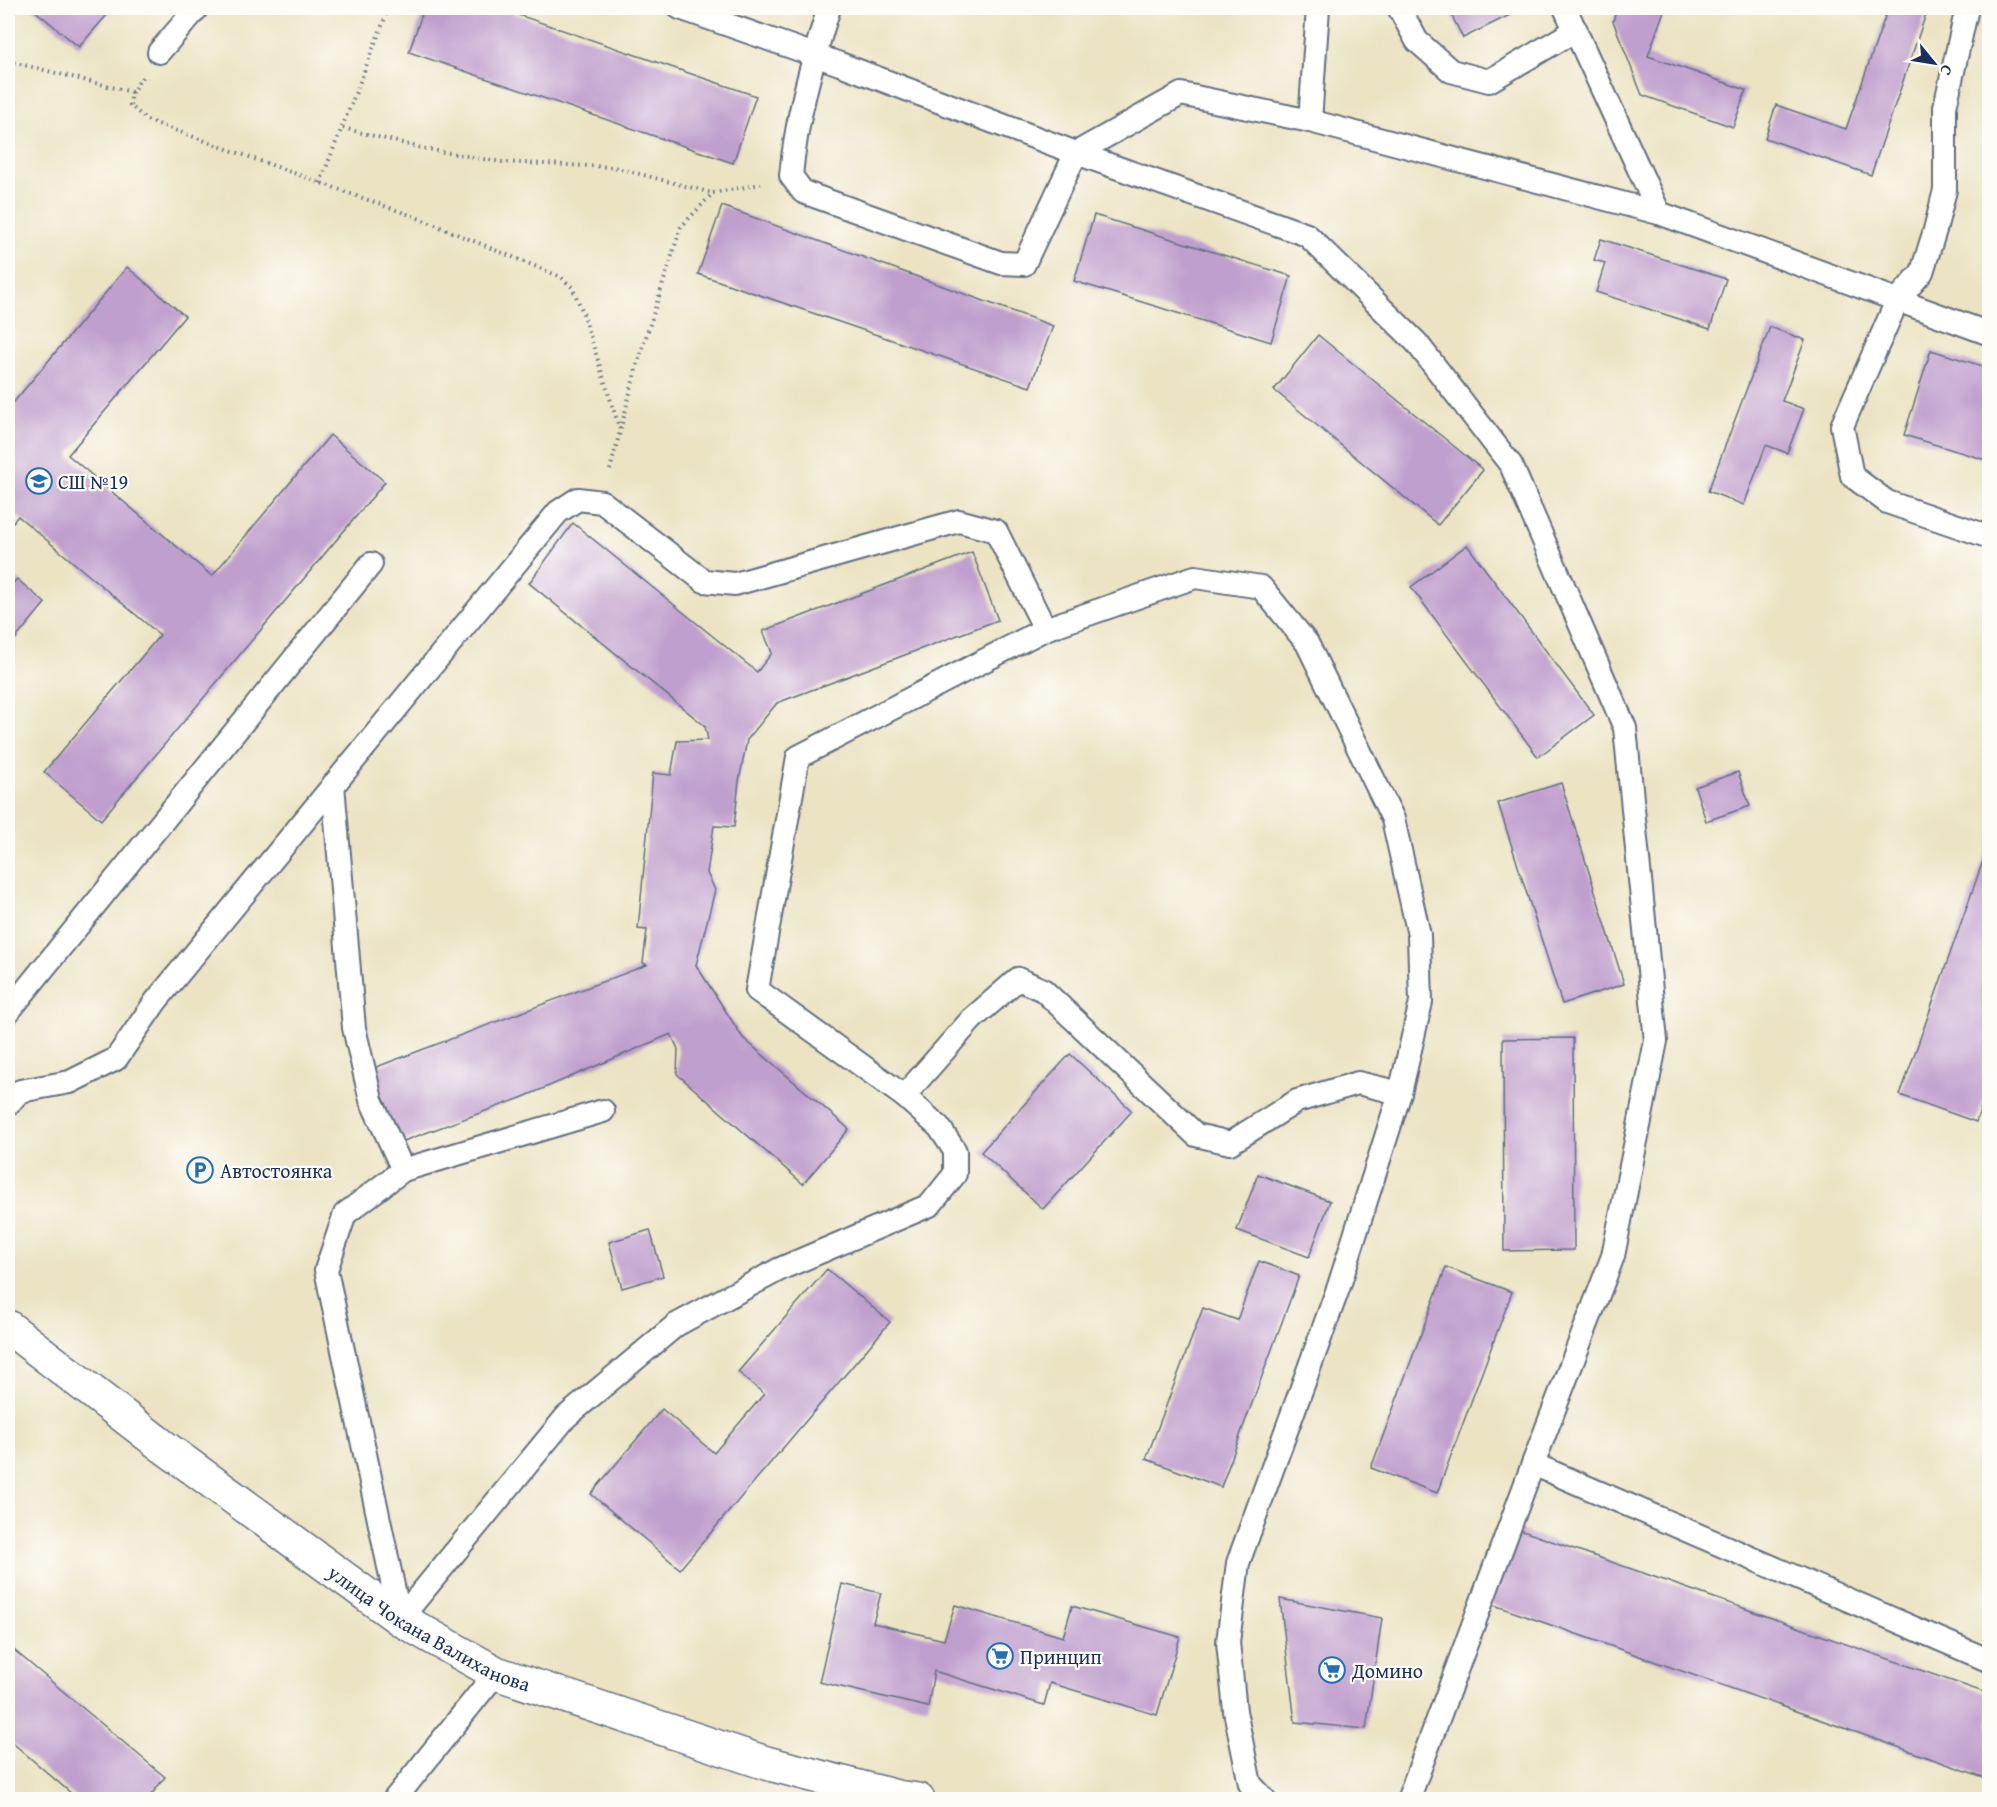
<svg xmlns="http://www.w3.org/2000/svg" width="1997" height="1807" font-family="'Gentium Book Plus',serif">
<rect width="100%" height="100%" fill="#fdfcf7"/>
<filter id="ink" filterUnits="userSpaceOnUse"><feTurbulence type="fractalNoise" baseFrequency=".0167" numOctaves="2"/><feDisplacementMap in="SourceGraphic" scale="12" xChannelSelector="R" yChannelSelector="G"/><feConvolveMatrix kernelMatrix="1 2 1 2 8 2 1 2 1" color-interpolation-filters="sRGB"/></filter>
<filter id="wash" filterUnits="userSpaceOnUse"><feTurbulence type="fractalNoise" baseFrequency=".008" numOctaves="4" result="noise"/><feDisplacementMap in="SourceGraphic" scale="24" xChannelSelector="R" yChannelSelector="G"/><feGaussianBlur stdDeviation="1.35" result="paint"/><feColorMatrix in="noise" values="0 0 0 0 0 0 0 0 0 0 0 0 0 0 0 0 0 1.4 0 .05"/><feComposite in="paint" operator="in"/></filter>
<g filter="url(#wash)">
<rect width="100%" height="100%" fill="#ebe3c2"/>
<g id="blocks">
<g fill="#bf9fcd">
<polygon points="32,8 113,8 79,47"/>
<polygon points="424,8 498,8 756,96 733,163 409,52"/>
<polygon points="1448,8 1524,8 1463,38"/>
<polygon points="1617,8 1665,8 1648,56 1746,90 1733,127 1642,95 1613,21"/>
<polygon points="1888,8 1928,8 1871,175 1765,138 1776,105 1846,129"/>
<polygon points="722,206 1053,326 1030,387 698,274"/>
<polygon points="1094,215 1291,276 1271,342 1074,281"/>
<polygon points="1601,239 1726,279 1710,329 1596,292 1605,263 1594,260"/>
<polygon points="127,267 185,316 68,455 212,576 330,435 385,482 101,820 44,772 160,635 18,516 8,528 8,409"/>
<polygon points="1770,327 1805,340 1782,401 1804,409 1787,453 1766,445 1744,505 1708,491"/>
<polygon points="1318,335 1483,470 1438,525 1274,390"/>
<polygon points="1931,350 1989,368 1989,461 1904,435"/>
<polygon points="573,523 757,672 772,653 763,631 972,552 998,620 777,703 747,740 739,781 734,827 714,826 707,873 715,890 696,965 743,1038 849,1129 803,1184 677,1074 678,1049 671,1034 521,1098 398,1143 371,1069 647,965 643,963 647,930 638,929 653,773 671,775 677,741 708,740 705,726 529,583"/>
<polygon points="1467,545 1594,715 1538,757 1411,587"/>
<polygon points="17,579 45,603 8,648 8,589"/>
<polygon points="1738,772 1750,806 1706,821 1695,787"/>
<polygon points="1561,783 1624,984 1562,1004 1498,803"/>
<polygon points="1989,844 1989,1084 1976,1122 1900,1095"/>
<polygon points="1573,1038 1574,1250 1504,1251 1503,1039"/>
<polygon points="1070,1054 1132,1111 1043,1209 981,1152"/>
<polygon points="1258,1174 1330,1201 1309,1257 1237,1230"/>
<polygon points="650,1230 663,1276 622,1288 609,1242"/>
<polygon points="1259,1261 1299,1276 1221,1487 1146,1459 1203,1308 1237,1320"/>
<polygon points="1446,1267 1512,1292 1437,1493 1371,1468"/>
<polygon points="827,1269 890,1322 680,1569 591,1494 662,1409 714,1453 764,1394 738,1372"/>
<polygon points="1517,1529 1989,1694 1989,1779 1491,1604"/>
<polygon points="842,1584 881,1593 873,1623 944,1640 955,1605 1063,1637 1072,1606 1180,1637 1157,1715 1050,1683 1044,1705 934,1671 928,1707 819,1682"/>
<polygon points="1280,1599 1382,1618 1366,1729 1295,1722"/>
<polygon points="8,1645 165,1777 147,1800 79,1800 8,1739"/>
</g>
</g>
</g>
<g filter="url(#ink)">
<use href="#blocks" fill-opacity="0" stroke="#646e81" stroke-width="1.5"/>
<g fill="none" stroke-linecap="round" stroke-linejoin="round">
<g stroke="#646e81" stroke-width="26">
<g id="service">
<polyline points="680,8 840,64 1076,153 1181,94 1310,121 1659,213 1990,334"/>
<path d="M 829,8 C 812,62 796,119 791,176 L 803,192 L 1001,263 L 1024,264 L 1076,153 L 1307,235 L 1416,342 L 1511,465 L 1625,728 L 1656,1041 L 1613,1256 L 1533,1464"/>
<polyline points="1399,8 1417,41 1451,71 1489,81 1576,30"/>
<polyline points="1565,8 1659,213"/>
<polyline points="1967,8 1945,107 1945,190 1935,230 1922,272 1897,301 1842,426 1852,476 1887,502 1990,537"/>
<polyline points="159,52 197,8"/>
<polyline points="1310,121 1318,8"/>
<polyline points="1045,629 798,757 757,990 904,1096 972,1019 1018,979 1043,990 1196,1135 1230,1143 1297,1101 1358,1083 1400,1093"/>
<polyline points="333,785 354,1028 371,1100 403,1170"/>
<polyline points="8,1012 371,564"/>
<polyline points="8,1104 20,1091 70,1082 116,1059 156,1001 558,512 578,499 602,502 704,581 735,584 959,521 996,531 1045,629 1195,577 1261,587 1307,643 1393,819 1419,935 1421,1002 1400,1093 1339,1286 1238,1563 1228,1642 1235,1711 1250,1784 1265,1800"/>
<polyline points="400,1619 566,1417 676,1325 780,1269 930,1205 955,1174 955,1151 939,1127 904,1096"/>
<polyline points="400,1619 326,1270 345,1214 403,1170 603,1111"/>
<polyline points="394,1800 496,1673"/>
<polyline points="1408,1800 1533,1464 1990,1661"/>
</g>
</g>
<g stroke="#646e81" stroke-width="36">
<g id="minor">
<path id="s1" d="M 8,1327 L 160,1444 L 400,1619 L 496,1673 L 766,1763 L 897,1797 L 918,1800"/>
</g>
</g>
<g stroke="#646e81" stroke-width="4" stroke-dasharray="1.5 4.5" stroke-linecap="butt">
<polyline points="8,61 132,92"/>
<polyline points="142,77 132,92 130,105 147,120 418,218 561,277 572,287 582,310 620,430"/>
<polyline points="343,128 421,148 501,162 613,167 712,193"/>
<polyline points="320,183 389,8"/>
<polyline points="610,470 638,362 681,227 713,193 761,184"/>
</g>
<use href="#service" stroke="#fff" stroke-width="22"/>
<use href="#minor" stroke="#fff" stroke-width="33"/>
</g>
</g>
<defs>
<g id="school-ring" transform="scale(1.35)"><circle r="9.5" fill="#fdfcf7" stroke="#1f6fb2" stroke-width="1.5"/><path d="M0-5L7-2L0 1L-7-2ZM-4 1L0 2.5L4 1V4Q0 6-4 4Z" fill="#1f6fb2"/></g>
<g id="parking-ring" transform="scale(1.35)"><circle r="9.5" fill="#fdfcf7" stroke="#1f6fb2" stroke-width="1.5"/><path d="M-3.5-5.5H1a3.5 3.5 0 0 1 0 7H-1V5.5H-3.5ZM-1-3.4V-.6H.8a1.4 1.4 0 0 0 0-2.8Z" fill="#1f6fb2"/></g>
<g id="supermarket-ring" transform="scale(1.35)"><circle r="9.5" fill="#fdfcf7" stroke="#1f6fb2" stroke-width="1.5"/><path d="M-6-5.5h2.5l.6 2H6L4.5 2H-2.5L-4.4-4H-6ZM-1.5 3.2a1.3 1.3 0 1 0 .1 0ZM3 3.2a1.3 1.3 0 1 0 .1 0Z" fill="#1f6fb2"/></g>
</defs>
<g fill-rule="evenodd">
<use href="#school-ring" x="39" y="481"/>
<use href="#parking-ring" x="200" y="1170"/>
<use href="#supermarket-ring" x="1000" y="1656"/>
<use href="#supermarket-ring" x="1332" y="1670"/>
</g>
<g text-anchor="middle" dominant-baseline="central" stroke-width="4.5" stroke-linejoin="round" paint-order="stroke">
<g font-size="20" fill="#1b2f5e" stroke="#fdfcf7" text-anchor="start">
<text x="58" y="481">СШ №19</text>
<text x="220" y="1170">Автостоянка</text>
<text x="1020" y="1656">Принцип</text>
<text x="1352" y="1670">Домино</text>
</g>
<g font-size="20" fill="#1b2f5e" stroke="#fdfcf7">
<text stroke="none"><textPath href="#s1" startOffset="519">улица Чокана Валиханова</textPath></text>
</g>
</g>
<rect width="1997" height="1807" fill="none" stroke="#fdfcf7" stroke-width="30"/>
<g transform="translate(1934 63) rotate(120)" stroke="#fdfcf7" stroke-width="4.5" paint-order="stroke">
<path d="M0-4.5L10 22L0 15L-10 22Z" fill="#1b2f5e"/>
<text y="-9" font-size="16" font-weight="bold" text-anchor="middle" fill="#1b2f5e">С</text>
</g>
</svg>
